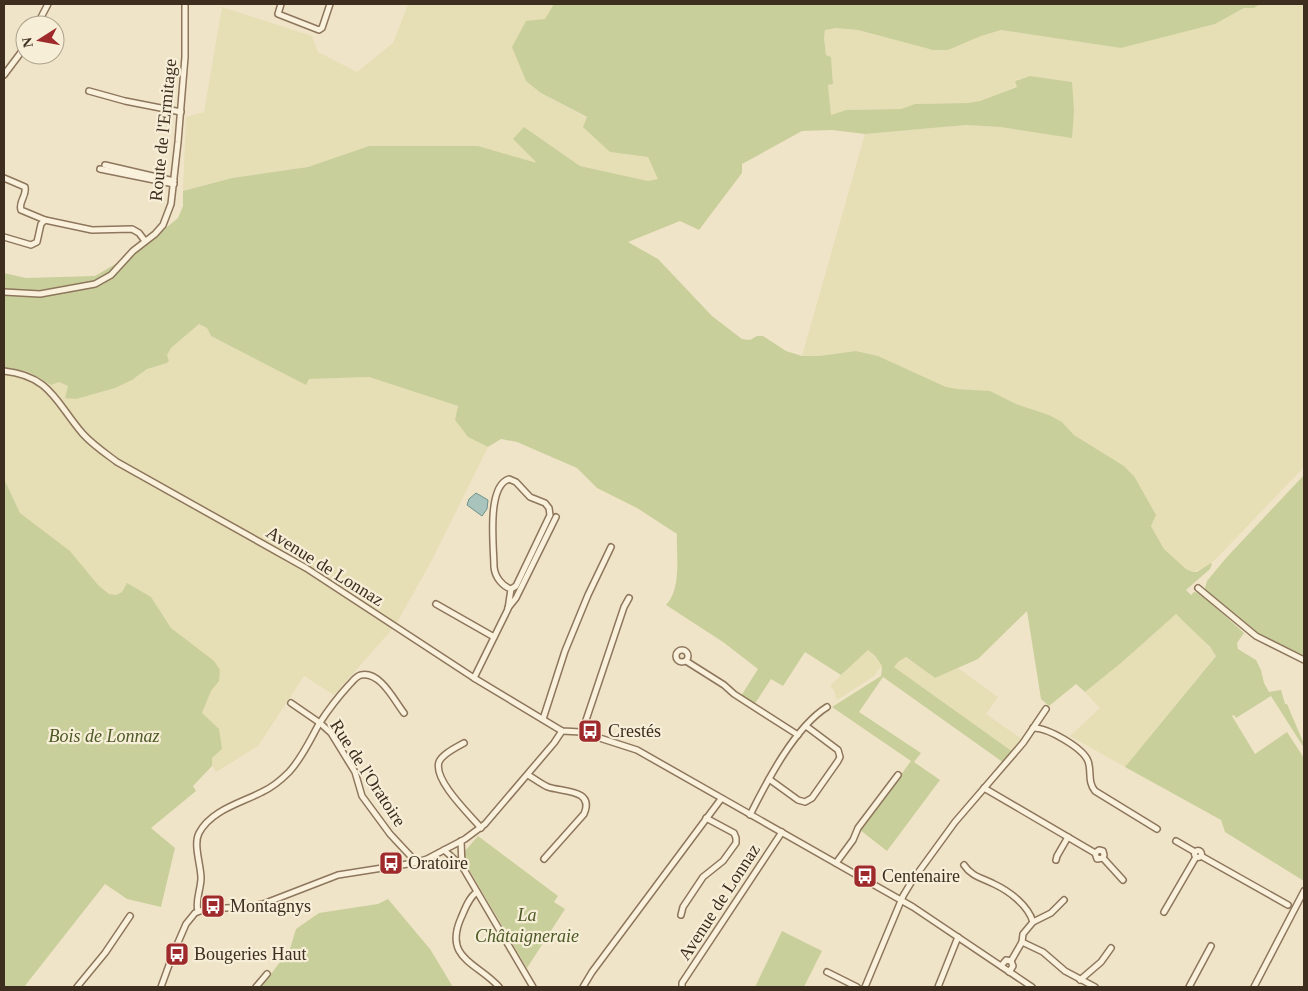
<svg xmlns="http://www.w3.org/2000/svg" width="1308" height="991" font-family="Georgia,serif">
<rect width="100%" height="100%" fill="#f0e4c8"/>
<g fill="#e6deb5">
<polygon points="408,4 554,4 545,20 541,93 587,118 610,152 648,157 659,179 648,181 580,166 524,127 538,164 478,146 369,146 308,167 232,178 183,191 186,117 204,112 222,7 312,36 318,52 357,72 393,43"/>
<polygon points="1260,4 1304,4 1304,467 1216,559 1204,568 1193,572 1186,569 1164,549 1151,526 1134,476 1124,466 1074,435 1062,422 1049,415 1016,404 990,391 957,389 946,387 878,356 856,351 819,356 802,356 865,134 966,125 1000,127 1072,137 1072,82 1030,76 1015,80 1018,86 980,101 968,103 916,104 901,109 846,110 831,115 828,85 833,84 831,57 826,55 824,38 825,30 836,28 858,30 933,50 948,50 981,36 1001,30 1121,48 1215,24 1244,8 1254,8"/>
<polygon points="199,324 207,328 211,336 306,385 309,379 369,377 458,406 455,420 468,437 488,447 432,560 395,626 334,695 304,676 258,746 216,772 212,766 212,758 222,749 202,713 211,691 219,681 220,670 214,662 171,628 151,597 126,584 122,592 117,595 109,594 98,585 70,551 20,513 4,479 4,372 27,371 51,385 59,382 68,386 68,390 65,396 132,380 147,369 167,363 169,361 167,355 171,348"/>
<polygon points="1176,614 1185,621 1216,655 1125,767 1070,736 1100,708 1085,692 1121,663"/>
<polygon points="868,649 882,666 874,676 837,700 834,690 830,686"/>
<polygon points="905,657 935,678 958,668 998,697 986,714 1023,740 1013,752 894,667 898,662"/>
</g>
<g fill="#c9cf9b">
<path d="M 554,4 L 1260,4 L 1254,8 L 1244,8 L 1215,24 L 1121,48 L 1001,30 L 981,36 L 948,50 L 933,50 L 858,30 L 836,28 L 825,30 L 824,38 L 826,55 L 831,57 L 833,84 L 828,85 L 831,115 L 846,110 L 901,109 L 915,104 L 968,103 L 980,101 L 1017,87 L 1015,81 L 1030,76 L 1072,82 L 1074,111 L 1072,138 L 1000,127 L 966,125 L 865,134 L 832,130 L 802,131 L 742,164 L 742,173 L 699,230 L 680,221 L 628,242 L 658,259 L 712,316 L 742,339 L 750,340 L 757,336 L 763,336 L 786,351 L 802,356 L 819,356 L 856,351 L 878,356 L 946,387 L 957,389 L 990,391 L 1016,404 L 1049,415 L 1062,422 L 1074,435 L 1124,466 L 1134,476 L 1156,515 L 1151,526 L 1164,549 L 1186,569 L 1193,572 L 1197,572 L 1211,563 L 1212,564 L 1210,569 L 1186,590 L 1191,595 L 1194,592 L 1200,593 L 1244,633 L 1237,643 L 1238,649 L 1256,660 L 1261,670 L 1264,683 L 1269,692 L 1281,690 L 1285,704 L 1287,704 L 1304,744 L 1304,748 L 1271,696 L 1236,718 L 1234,715 L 1232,716 L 1255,754 L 1287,732 L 1304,758 L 1304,881 L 1225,832 L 1221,820 L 1125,767 L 1216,656 L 1210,647 L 1176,614 L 1121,663 L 1085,692 L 1076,684 L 1049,706 L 1041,699 L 1027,611 L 978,659 L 935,678 L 906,657 L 898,662 L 894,667 L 1013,752 L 1004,763 L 883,677 L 859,712 L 921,753 L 914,762 L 940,780 L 887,851 L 860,830 L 911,761 L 832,707 L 881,676 L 882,666 L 875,656 L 868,650 L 841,675 L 805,652 L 783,686 L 771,679 L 754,705 L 741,696 L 758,669 L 723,642 L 666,605 C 682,589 676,555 677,534 L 637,508 L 597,488 L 577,468 L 517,442 L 501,439 L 488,447 L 468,437 L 455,420 L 458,406 L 369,377 L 309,379 L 306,385 L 211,336 L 207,328 L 199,324 L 171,348 L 167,355 L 169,361 L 167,363 L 147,369 L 132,380 L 115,388 L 76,399 L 65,398 L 68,386 L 59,382 L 51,385 L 27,371 L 4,372 L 4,273 L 26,278 L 95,276 L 139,250 L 178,218 L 183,206 L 183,191 L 232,178 L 308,167 L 369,146 L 478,146 L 537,163 L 513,139 L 524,127 L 580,166 L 648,181 L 658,179 L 648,157 L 610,152 L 583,127 L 587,117 L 541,93 L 526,81 L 512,47 L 526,21 L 545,19 Z"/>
<polygon points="1304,475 1304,660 1252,630 1207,592 1205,588 1207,581 1226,558"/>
<polygon points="4,479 20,513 70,551 98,585 109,594 116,595 122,592 127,583 151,597 171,628 214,661 220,670 219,681 211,691 202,713 219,729 222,749 212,758 212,766 193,786 196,791 151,828 175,848 161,907 127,899 105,884 24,987 4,987"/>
<polygon points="478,836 558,896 554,902 565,909 527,968 464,861 465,851"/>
<polygon points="388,899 430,949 453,987 261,987 290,949 296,929 319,913 378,904"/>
<polygon points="782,931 822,951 804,987 755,987"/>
</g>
<polygon fill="#a9c4bc" stroke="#6f938a" points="476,493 488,500 487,509 482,516 467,505 469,499"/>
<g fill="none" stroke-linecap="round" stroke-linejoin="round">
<g stroke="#8d765c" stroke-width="8">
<g id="minor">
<polyline points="281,4 278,14 319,30 322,28 330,4"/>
<polyline points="37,25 48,4"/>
<polyline points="4,75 25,47"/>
<polyline points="89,91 125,101 181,112"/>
<polyline points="105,165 174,181"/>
<polyline points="100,169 174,184"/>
<path d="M 4,178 L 25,187 C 27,196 18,202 21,210 L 45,220"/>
<polyline points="4,237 31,245 37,242 41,224 45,220 92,230 132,229 139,233 145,241"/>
<polyline points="4,292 40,294 95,284 111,275 133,251 155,234 163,225 171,204 178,142 185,57 185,4"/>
<path d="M 4,371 C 51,376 56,403 83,434 C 93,445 105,453 117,462 L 306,568 L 474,678 L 562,731 L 581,732 L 637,750 L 913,907 L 1032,987"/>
<polyline points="1198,588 1256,636 1304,660"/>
<polyline points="436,604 494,637"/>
<polyline points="508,608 516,598 556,517"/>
<circle cx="682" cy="656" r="6"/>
<polyline points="686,661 724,685 734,694 798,735"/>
<path d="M 474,678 L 508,609 L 511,589 L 516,586 L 550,515 L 549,508 L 545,503 L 530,497 L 516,482 L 509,479 C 486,486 494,548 494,567 C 495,577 502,586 511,589"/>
<polyline points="291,703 320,723 331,733 355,772 362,796 390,834 417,863"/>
<polyline points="543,719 565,651 588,595 611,547"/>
<path d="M 1033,728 C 1047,727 1083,748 1088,761 C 1092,772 1087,781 1095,791 L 1157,829"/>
<polyline points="582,732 624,607 629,598"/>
<path d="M 464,743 C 457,747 442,754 439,762 C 433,780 470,815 481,828"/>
<path d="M 528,775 C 535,779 541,784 548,787 C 562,792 595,789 584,814 L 544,859"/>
<polyline points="769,779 798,800 805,802 812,798 838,761 840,757 838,750 806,726"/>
<polyline points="984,788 1095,853 1097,859 1103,858"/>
<path d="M 750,815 C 767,781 795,727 827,707"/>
<polyline points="461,841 462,866"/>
<polyline points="1176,841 1195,852"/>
<polyline points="444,850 462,866 533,987"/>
<circle cx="1198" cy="854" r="3.5"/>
<polyline points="1095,853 1099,850 1103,851 1104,855 1103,858 1123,880"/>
<polyline points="1201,856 1288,905"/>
<polyline points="1056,860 1057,856 1068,837"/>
<polyline points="836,863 853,840 858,828 898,775"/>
<path d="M 964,865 C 971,876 982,878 994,884 C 1009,891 1028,905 1033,922 L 1023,934 L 1022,942 L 1011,961"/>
<path d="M 477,892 C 469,897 465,909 461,918 C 443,959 478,963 499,987"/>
<path d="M 198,911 C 195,901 201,889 201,878 C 201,865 193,845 199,833 C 211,810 241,803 262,792 C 271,788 282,779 289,772 C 302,758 310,740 319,724 C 328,710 338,697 349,685 C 352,682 356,676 361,675 C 380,671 394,700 404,713"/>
<polyline points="1164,912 1196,857"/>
<polyline points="681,915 683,907 703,877 723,861 736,843 736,838 734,833 706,818"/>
<polyline points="1033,922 1051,913 1064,900"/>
<polyline points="1022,942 1043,952 1065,971 1095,987"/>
<polyline points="1001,966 1006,960 1011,961 1013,966 1009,972"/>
<polyline points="827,972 857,987"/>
<polyline points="1080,980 1101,962 1111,948"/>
<polyline points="77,987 105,953 130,916"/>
<polyline points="161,987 173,954 186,924 195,913 205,909 246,907 263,904 338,875 414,863 427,859 465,839 485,824 554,743 562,731"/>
<polyline points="256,987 267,974"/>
<polyline points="583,987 592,972 721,799"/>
<polyline points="682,987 682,983 782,832"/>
<polyline points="865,987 903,896 912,881 955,822 1023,743 1046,709"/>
<polyline points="938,987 958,937"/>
<polyline points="1189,987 1211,946"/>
<polyline points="1254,987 1304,891"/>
</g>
</g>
<use href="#minor" stroke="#faf1dc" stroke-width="5"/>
</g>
<defs>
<g id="bus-square" transform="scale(1.25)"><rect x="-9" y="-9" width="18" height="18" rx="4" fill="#9e2a2b" stroke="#f7eed8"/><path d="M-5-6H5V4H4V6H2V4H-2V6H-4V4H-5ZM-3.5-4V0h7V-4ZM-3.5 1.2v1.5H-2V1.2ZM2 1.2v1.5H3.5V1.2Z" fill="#fff"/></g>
</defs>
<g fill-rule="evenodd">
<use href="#bus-square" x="590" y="731"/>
<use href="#bus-square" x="391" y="863"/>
<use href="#bus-square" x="865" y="876"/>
<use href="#bus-square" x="213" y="906"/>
<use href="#bus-square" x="177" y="954"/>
</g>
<g text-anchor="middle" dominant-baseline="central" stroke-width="4.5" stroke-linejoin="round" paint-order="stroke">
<g font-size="18" fill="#3d2e20" stroke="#f7eed8">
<text transform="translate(163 130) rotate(-84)">Route de l'Ermitage</text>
<text transform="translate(325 566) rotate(32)">Avenue de Lonnaz</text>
<text transform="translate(368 773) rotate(57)">Rue de l'Oratoire</text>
<text transform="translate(719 902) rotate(-57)">Avenue de Lonnaz</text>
</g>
<g font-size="18" fill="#3d2e20" stroke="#f7eed8" text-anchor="start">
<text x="608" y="731">Crestés</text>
<text x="408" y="863">Oratoire</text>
<text x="882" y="876">Centenaire</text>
<text x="230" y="906">Montagnys</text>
<text x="194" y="954">Bougeries Haut</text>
</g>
<g font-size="18" font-style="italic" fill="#4d5a26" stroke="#f7eed8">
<text x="104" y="736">Bois de Lonnaz</text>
<text x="527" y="915">La<tspan x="527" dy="21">Châtaigneraie</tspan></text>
</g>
</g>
<rect width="1308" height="991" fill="none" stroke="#3d2e20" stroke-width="10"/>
<g transform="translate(40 40) rotate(259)"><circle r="24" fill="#f7eed8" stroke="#ada18e"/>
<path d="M0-4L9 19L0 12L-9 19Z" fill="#9e2a2b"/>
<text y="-8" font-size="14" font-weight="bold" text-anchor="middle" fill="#3d2e20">N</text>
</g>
</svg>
